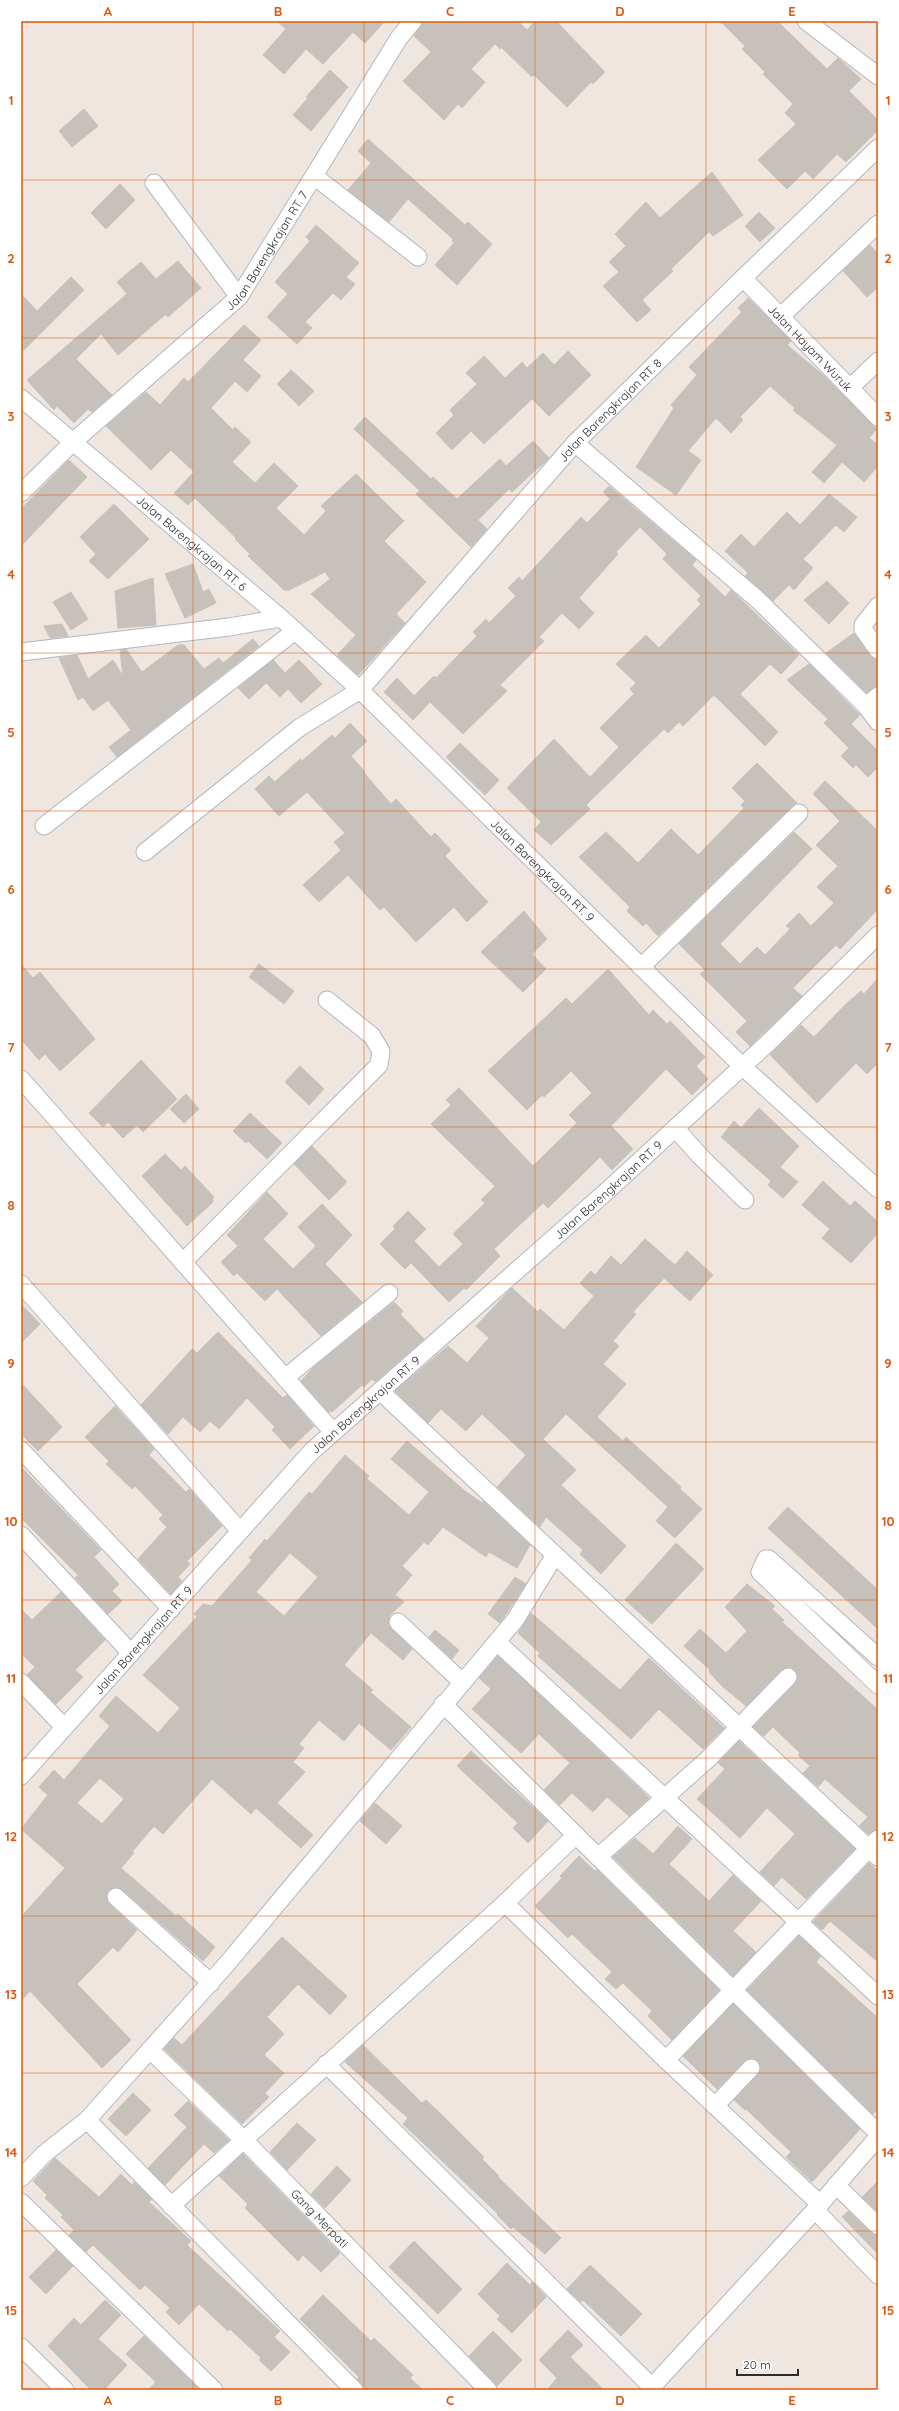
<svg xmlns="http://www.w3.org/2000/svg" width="899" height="2411" font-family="Quicksand,sans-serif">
<rect width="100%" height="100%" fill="#eee6df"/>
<g fill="#c6c1ba" stroke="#cac2b8" fill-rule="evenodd">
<polygon points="277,21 385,21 365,43 353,32 323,64 306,49 284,74 263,55 286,29"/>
<polygon points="423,21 518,21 527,30 535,21 556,21 605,72 593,84 591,82 567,107 534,75 532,77 501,47 500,49 495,44 471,69 485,82 462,108 458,104 444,120 403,81 431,52 414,36"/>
<polygon points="720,21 777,21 827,69 838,58 861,79 849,91 878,120 878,130 846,162 837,154 813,179 805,171 787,189 758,160 796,124 785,113 793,104 763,74 765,72 742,49 745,46"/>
<polygon points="330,70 348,87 311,131 293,115 308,98 306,97"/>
<polygon points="84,109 98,126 72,147 59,131"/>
<polygon points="368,139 465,225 468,222 492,244 457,285 435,265 454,243 452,241 453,239 408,199 389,222 348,190 371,163 358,151"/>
<polygon points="712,172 743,215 713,236 709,232 671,269 673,271 642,300 651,310 637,322 603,286 619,272 609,262 626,246 615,234 646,202 660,218"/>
<polygon points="120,184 135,200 106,229 91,213"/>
<polygon points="759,212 775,228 760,242 745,226"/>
<polygon points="316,225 359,263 346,277 355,284 341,300 333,293 305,322 312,328 297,344 267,317 288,294 275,282 310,241 306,237"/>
<polygon points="870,245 878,254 878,287 867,297 843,271"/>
<polygon points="178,261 201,288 168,317 166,314 118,355 101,334 76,359 112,395 92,412 88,409 74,423 57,406 54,410 27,380 127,294 117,282 141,262 156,279"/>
<polygon points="71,277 84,290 21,353 21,294 37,311"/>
<polygon points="748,298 791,341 787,345 823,375 877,429 869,438 878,445 878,466 864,482 842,462 824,483 812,472 837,445 793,410 795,408 770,386 740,417 743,420 731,433 716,418 688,451 701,460 676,495 636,467 674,408 671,405 697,375 689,367 742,312 738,308"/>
<polygon points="244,325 261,340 243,360 261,376 247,392 235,381 211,408 233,430 235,427 251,442 232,462 255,483 274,463 298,486 276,508 304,535 326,511 321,506 356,474 404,521 384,541 426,582 396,614 405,623 358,675 337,655 356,635 311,594 330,579 325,572 289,590 284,590 248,556 250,554 235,539 236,538 195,498 188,505 174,493 194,472 171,450 151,470 106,426 146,392 160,405 184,378 188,382"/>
<polygon points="568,351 591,375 549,416 532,399 484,444 471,431 452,450 436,433 454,415 450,410 477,384 466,373 484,356 505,378 522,362 527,368 543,353 554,365"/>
<polygon points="291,370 314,391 299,406 277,384"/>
<polygon points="365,417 431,479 433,477 457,499 500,459 506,466 533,441 549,458 512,492 509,489 478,520 487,529 471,547 416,494 420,491 354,429"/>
<polygon points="69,460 87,477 21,546 21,509"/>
<polygon points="609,486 696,560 692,565 725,597 731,590 799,655 781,674 770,664 740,694 778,732 765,746 714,695 683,726 679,722 668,733 664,729 586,805 590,809 551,845 534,830 541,822 507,788 554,739 590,777 619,747 600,728 634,694 630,689 636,683 616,664 646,635 659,648 701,604 697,600 701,596 663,559 667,554 640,527 616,552 618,554 579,598 594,613 579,629 562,613 539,637 544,641 500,685 507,691 463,734 430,702 413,720 384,692 397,678 414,696 434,676 436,678 477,636 473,632 486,619 489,623 516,596 508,588 519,577 522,581 581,517 587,523 610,499 603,492"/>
<polygon points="829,494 857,517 844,532 836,525 803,559 813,568 794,590 789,585 773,601 745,576 748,573 725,551 741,534 754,547 787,512 800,525"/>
<polygon points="114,504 149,539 108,579 89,561 96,554 80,537"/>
<polygon points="193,564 203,592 209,589 216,603 185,618 165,574"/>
<polygon points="153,578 156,625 118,628 115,591"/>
<polygon points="827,581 849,603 829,624 804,600"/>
<polygon points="71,592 88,619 71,630 53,602"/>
<polygon points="62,624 68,636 50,638 44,626"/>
<polygon points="854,633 870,656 878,660 878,685 867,693 826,653"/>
<polygon points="253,639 259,646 117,757 109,747 131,730 108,700 93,711 83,697 78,700 59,658 77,655 88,679 113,660 123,676 120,650 126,649 142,672 178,645 184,645 204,669 219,658 223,663"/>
<polygon points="273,660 285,673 299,660 322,684 301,703 288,689 280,697 266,683 249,699 238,688"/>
<polygon points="809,664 860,715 851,724 878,751 878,767 868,777 856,765 853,768 841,756 849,748 824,723 828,719 787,680"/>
<polygon points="350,723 367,741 351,756 365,772 364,773 391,804 396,799 431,837 435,833 451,850 445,856 488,902 467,922 454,907 416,942 384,907 380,910 348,875 319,902 303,885 341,850 334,842 345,833 307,792 279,816 255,789 269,776 275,782 300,759 302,761 332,735 335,738"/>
<polygon points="460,743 499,780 485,795 446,757"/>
<polygon points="757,763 797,803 792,806 658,936 646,923 643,926 627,911 630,907 579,857 606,832 638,863 671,829 698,855 744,808 741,805 745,801 732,788"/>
<polygon points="825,781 878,831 878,909 840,949 836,945 793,988 802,996 750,1046 736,1032 747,1021 700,974 705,970 679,944 794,832 812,849 720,944 740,964 757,947 765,955 790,929 786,926 799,913 811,926 834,903 817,887 838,866 816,845 840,821 813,794"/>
<polygon points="524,911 547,939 532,954 546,969 523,992 481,952"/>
<polygon points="21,964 33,978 40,972 95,1039 60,1071 45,1054 39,1060 21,1039"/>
<polygon points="259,964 294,991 284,1004 249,977"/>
<polygon points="608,969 649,1015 653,1010 667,1024 670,1021 705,1057 696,1066 708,1079 692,1095 666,1069 611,1126 633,1149 612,1170 600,1157 548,1208 543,1203 494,1249 500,1256 466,1290 464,1288 449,1302 411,1263 405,1269 380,1244 395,1229 393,1226 408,1211 426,1229 414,1241 439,1267 463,1244 453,1234 485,1203 481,1200 495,1186 431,1124 451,1105 446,1100 459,1088 533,1166 577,1123 569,1115 592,1093 571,1071 544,1097 542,1095 527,1110 488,1071 566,998 572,1004"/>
<polygon points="878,978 878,1063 867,1074 856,1063 817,1103 770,1055 801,1025 814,1037 846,1004 861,991 864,994"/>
<polygon points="141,1060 177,1099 143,1132 137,1125 123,1138 108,1122 103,1127 89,1113"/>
<polygon points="300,1066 324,1089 309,1105 285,1082"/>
<polygon points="186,1094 199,1109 184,1123 170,1109"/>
<polygon points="759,1108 799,1146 780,1167 798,1182 783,1198 768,1185 771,1181 721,1137 734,1121 741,1128"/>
<polygon points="250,1113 282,1143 267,1159 248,1141 246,1143 233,1131"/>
<polygon points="312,1146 347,1182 329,1200 294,1164"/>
<polygon points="165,1154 181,1170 185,1166 213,1196 213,1202 187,1226 142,1176"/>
<polygon points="823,1181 850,1206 855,1201 878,1222 878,1233 851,1263 822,1238 830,1229 802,1205"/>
<polygon points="267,1192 288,1214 263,1239 293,1269 316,1246 298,1227 322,1204 352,1235 325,1264 362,1302 321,1336 277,1289 265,1301 237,1273 234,1276 221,1262 238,1246 227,1235"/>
<polygon points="645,1239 675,1265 687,1251 713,1275 690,1301 664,1278 633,1312 636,1314 613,1341 619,1346 603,1364 626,1384 597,1417 623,1441 626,1437 681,1487 680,1489 702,1509 675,1538 656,1521 668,1507 566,1414 543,1439 576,1470 561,1485 626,1546 601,1574 580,1554 583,1550 546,1517 540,1527 497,1487 526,1455 482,1414 466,1431 441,1409 428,1423 395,1391 448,1346 467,1363 489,1338 476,1326 512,1288 538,1312 540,1309 564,1330 594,1296 580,1283 591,1271 595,1275 611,1256 621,1265"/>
<polygon points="394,1302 403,1311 400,1314 424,1339 375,1382 372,1379 364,1387 362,1385 332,1412 328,1412 301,1381 315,1366"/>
<polygon points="21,1304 40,1324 21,1343"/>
<polygon points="218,1332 283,1398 287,1395 314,1426 290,1449 272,1430 275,1427 247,1398 219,1429 210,1421 200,1432 183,1417 168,1434 141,1405 192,1349 197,1353"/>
<polygon points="21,1383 62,1427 38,1451 21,1434"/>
<polygon points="115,1406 154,1449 149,1455 186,1492 189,1489 222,1526 187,1561 190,1564 178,1577 182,1581 171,1594 138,1559 167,1527 159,1519 163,1515 135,1486 132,1489 106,1464 109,1461 85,1437"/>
<path d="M 407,1441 L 465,1491 L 482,1503 L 483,1501 L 530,1545 L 517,1568 L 489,1552 L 486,1557 L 443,1527 L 428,1545 L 424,1542 L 402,1566 L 412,1575 L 395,1595 L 404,1602 L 390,1615 L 388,1625 L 412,1649 L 403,1660 L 371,1633 L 344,1665 L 373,1690 L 370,1692 L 411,1727 L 391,1750 L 359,1723 L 344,1741 L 319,1720 L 299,1744 L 304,1748 L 293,1762 L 305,1772 L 277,1803 L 313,1835 L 301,1848 L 256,1808 L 251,1814 L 212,1779 L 163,1834 L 154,1826 L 132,1852 L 134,1853 L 121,1868 L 176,1916 L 178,1914 L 215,1947 L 203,1961 L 123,1890 L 118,1887 L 109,1890 L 106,1895 L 109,1904 L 137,1930 L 118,1952 L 113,1947 L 77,1984 L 131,2040 L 102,2068 L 30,1991 L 21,2001 L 21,1917 L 65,1868 L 21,1829 L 48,1795 L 39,1787 L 54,1770 L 64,1780 L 110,1726 L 99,1716 L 116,1696 L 158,1733 L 180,1708 L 143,1675 L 197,1617 L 194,1614 L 203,1604 L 212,1606 L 252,1560 L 249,1558 L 265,1539 L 267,1541 L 309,1492 L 312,1494 L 345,1455 L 369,1476 L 367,1479 L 409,1515 L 429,1492 L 391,1459 ZM 290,1553 L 318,1577 L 284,1616 L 256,1592 ZM 100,1778 L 124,1799 L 102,1824 L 77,1803 Z"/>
<polygon points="21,1467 101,1550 94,1557 119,1584 112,1591 122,1601 108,1614 75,1578 78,1575 21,1518"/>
<polygon points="788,1507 878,1590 878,1629 768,1528"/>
<polygon points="676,1543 704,1569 652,1624 625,1600"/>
<polygon points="515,1577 526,1584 500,1623 488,1614"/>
<polygon points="747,1584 775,1606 772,1609 784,1620 782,1622 878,1710 878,1829 869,1834 859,1826 868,1817 825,1779 818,1787 803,1773 810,1766 798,1755 800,1753 773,1727 764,1736 753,1727 795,1684 798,1679 795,1670 790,1667 781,1670 746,1706 722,1686 709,1672 710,1670 684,1646 700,1629 726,1653 747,1631 725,1607"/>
<polygon points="61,1592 105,1640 75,1670 83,1677 56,1704 27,1675 35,1667 21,1653 21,1609 32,1620"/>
<polygon points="531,1613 620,1690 649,1658 724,1728 703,1749 659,1709 631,1739 538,1656 540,1653 518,1633"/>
<polygon points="435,1630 459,1650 452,1659 429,1637"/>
<polygon points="498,1656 641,1790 649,1798 629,1816 607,1797 593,1812 572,1793 560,1805 544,1790 570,1763 539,1734 521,1753 472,1709 491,1689 479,1678"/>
<polygon points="739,1741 855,1849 806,1899 782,1877 774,1886 760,1872 795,1834 767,1808 740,1838 697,1799 725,1769 718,1763"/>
<polygon points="471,1751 548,1821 528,1843 513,1828 518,1823 457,1766"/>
<polygon points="375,1803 402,1826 386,1844 360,1821"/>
<polygon points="678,1826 692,1839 669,1864 709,1901 733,1875 761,1901 733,1931 756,1952 733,1976 613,1857 635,1838 653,1854"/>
<polygon points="579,1856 595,1871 597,1870 719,1990 672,2040 648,2016 652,2011 623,1983 616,1989 605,1979 612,1972 572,1934 568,1938 535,1906 562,1878 560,1876"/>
<polygon points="869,1863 878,1871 878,1962 830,1921 822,1930 813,1922"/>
<polygon points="799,1936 821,1956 816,1962 878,2018 878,2109 873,2114 747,1990"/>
<polygon points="282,1937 347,1996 330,2015 298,1984 267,2017 284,2034 264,2055 284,2073 265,2093 269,2097 242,2124 164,2049 174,2038 182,2045"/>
<polygon points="733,2004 860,2129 812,2182 786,2157 791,2152 746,2109 745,2110 734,2100 758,2075 761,2066 758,2061 753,2058 744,2061 717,2089 683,2056"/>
<polygon points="363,2045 422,2103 426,2100 443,2116 484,2157 482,2159 499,2176 498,2177 561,2238 545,2254 513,2227 511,2229 497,2215 498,2214 403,2124 408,2118 345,2062"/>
<polygon points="133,2093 151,2110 126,2136 108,2119"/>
<polygon points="188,2101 229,2140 214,2153 204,2144 165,2185 148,2168 187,2127 174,2115"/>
<polygon points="297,2123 316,2140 287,2170 270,2152"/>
<polygon points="243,2154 340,2253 321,2272 303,2255 298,2261 245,2208 248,2204 219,2176"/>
<polygon points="55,2158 99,2197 121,2174 132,2185 134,2182 152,2199 149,2202 191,2241 187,2245 280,2331 274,2337 290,2352 271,2371 259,2360 261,2358 230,2329 228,2331 199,2304 179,2325 166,2312 170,2308 145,2285 140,2290 93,2245 86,2252 69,2235 74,2230 61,2217 63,2215 45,2198 47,2195 33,2181"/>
<polygon points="337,2166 351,2180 325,2208 311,2194"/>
<polygon points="878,2181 878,2212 862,2197"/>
<polygon points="848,2211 871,2233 878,2236 878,2254 842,2217"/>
<polygon points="414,2241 462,2289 438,2314 389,2267"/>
<polygon points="56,2250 73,2266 46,2294 29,2277"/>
<polygon points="507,2263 530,2285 532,2282 546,2297 512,2333 497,2319 500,2316 478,2294"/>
<polygon points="590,2265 642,2314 621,2336 583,2300 581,2302 567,2289"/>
<polygon points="323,2295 371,2341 374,2338 413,2375 410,2378 423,2390 367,2390 357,2379 359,2377 300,2319"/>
<polygon points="105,2300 121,2315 98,2339 127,2365 104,2390 91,2390 48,2346 74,2318 81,2325"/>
<polygon points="568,2330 583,2345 570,2357 604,2390 547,2390 557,2378 539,2360"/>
<polygon points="493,2331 522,2360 497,2386 469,2356"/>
<polygon points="144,2336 200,2390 148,2390 156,2382 126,2354"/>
</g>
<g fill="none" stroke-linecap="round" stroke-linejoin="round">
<g stroke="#b2b6c0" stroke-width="19">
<g id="minor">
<polyline points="806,21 878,76"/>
<polyline points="314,176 418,257"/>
<polyline points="154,183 239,297"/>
<path id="s1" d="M 743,278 L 878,417"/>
<polyline points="780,317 878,224"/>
<polyline points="851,387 878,361"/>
<path id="s2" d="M 21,398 L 281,618 L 360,690 L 743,1067 L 878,1189"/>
<polyline points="575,443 758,600 866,706 878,722"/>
<path id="s3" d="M 21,493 L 74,441 L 239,297 L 378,72 L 399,38 L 413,21"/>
<polyline points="878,606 863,625 863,629 878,650"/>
<polyline points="21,652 229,627 281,618"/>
<polyline points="866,706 878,696"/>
<polyline points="44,826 295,631"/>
<path id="s4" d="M 145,852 L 299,728 L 360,690 L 575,443 L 743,278 L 878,148"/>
<polyline points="641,967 799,813"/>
<polyline points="21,1079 333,1432"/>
<polyline points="675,1128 701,1157 745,1200"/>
<polyline points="183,1262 379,1065 381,1051 372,1036 327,1000"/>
<polyline points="21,1284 240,1531"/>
<polyline points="285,1378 389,1293"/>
<polyline points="381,1392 878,1857"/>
<polyline points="21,1450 171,1609"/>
<polyline points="21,1535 131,1653"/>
<polyline points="398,1622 462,1682"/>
<polyline points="497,1642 878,1996"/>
<polyline points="878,1657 769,1559 766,1559 760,1572 878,1685"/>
<polyline points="21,1682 64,1727"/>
<polyline points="443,1704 878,2133"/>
<path id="s5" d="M 21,1776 L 311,1452 L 607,1191 L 769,1042 L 878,935"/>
<polyline points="598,1857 708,1759 788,1677"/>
<polyline points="116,1897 211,1983"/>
<polyline points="505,1903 666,2060 820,2204"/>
<path id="s6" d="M 150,2050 L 244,2140 L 488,2390"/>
<polyline points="666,2060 878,1839"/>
<polyline points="326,2064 652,2387"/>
<polyline points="715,2106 751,2068"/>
<polyline points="87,2120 354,2390"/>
<polyline points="21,2178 44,2154 87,2120 225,1966 515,1620 555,1555"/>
<polyline points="836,2185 878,2226"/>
<polyline points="21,2202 214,2390"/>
<polyline points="171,2206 505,1903 576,1835"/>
<polyline points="815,2210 878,2275"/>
<polyline points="21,2347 65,2390"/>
<polyline points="649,2390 815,2210 878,2137"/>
</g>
</g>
<use href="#minor" stroke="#fff" stroke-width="17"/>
</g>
<path fill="none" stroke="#df570e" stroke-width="1" stroke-opacity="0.55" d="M 193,21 L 193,2390M 364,21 L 364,2390M 535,21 L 535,2390M 706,21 L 706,2390M 21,180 L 878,180M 21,338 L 878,338M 21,495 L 878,495M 21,653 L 878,653M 21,811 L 878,811M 21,969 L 878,969M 21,1127 L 878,1127M 21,1284 L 878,1284M 21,1442 L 878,1442M 21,1600 L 878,1600M 21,1758 L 878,1758M 21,1916 L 878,1916M 21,2073 L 878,2073M 21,2231 L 878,2231"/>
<g text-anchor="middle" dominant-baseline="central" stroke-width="4" stroke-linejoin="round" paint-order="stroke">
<g font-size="12" fill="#2c2c2c" stroke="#fff">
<text stroke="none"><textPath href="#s3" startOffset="347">Jalan Barengkrajan RT. 7</textPath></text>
<text stroke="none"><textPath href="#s1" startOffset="97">Jalan Hayam Wuruk</textPath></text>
<text stroke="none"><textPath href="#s4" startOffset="645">Jalan Barengkrajan RT. 8</textPath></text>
<text stroke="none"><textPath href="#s2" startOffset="224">Jalan Barengkrajan RT. 6</textPath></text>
<text stroke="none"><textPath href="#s2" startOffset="704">Jalan Barengkrajan RT. 9</textPath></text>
<text stroke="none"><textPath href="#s5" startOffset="831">Jalan Barengkrajan RT. 9</textPath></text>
<text stroke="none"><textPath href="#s5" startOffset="507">Jalan Barengkrajan RT. 9</textPath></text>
<text stroke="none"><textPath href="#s5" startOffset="183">Jalan Barengkrajan RT. 9</textPath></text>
<text stroke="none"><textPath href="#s6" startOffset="239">Gang Merpati</textPath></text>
</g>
</g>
<rect width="899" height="2411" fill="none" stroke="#ffffff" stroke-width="44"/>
<path d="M737 2369v6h61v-6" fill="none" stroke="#2c2c2c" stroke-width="2"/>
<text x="743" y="2369" font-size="12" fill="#2c2c2c" stroke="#ffffff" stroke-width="3" paint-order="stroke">20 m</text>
<rect x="22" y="22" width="855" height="2367" fill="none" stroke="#df570e" stroke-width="1.5"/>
<g font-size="13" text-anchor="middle" font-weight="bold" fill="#df570e">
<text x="108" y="16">A</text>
<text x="278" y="16">B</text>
<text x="450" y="16">C</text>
<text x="620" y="16">D</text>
<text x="792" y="16">E</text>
<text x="11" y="105">1</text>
<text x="888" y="105">1</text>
<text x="11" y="263">2</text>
<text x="888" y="263">2</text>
<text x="11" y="421">3</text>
<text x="888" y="421">3</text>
<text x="11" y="579">4</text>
<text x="888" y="579">4</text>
<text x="11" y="737">5</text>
<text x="888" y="737">5</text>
<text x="11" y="894">6</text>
<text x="888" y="894">6</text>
<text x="11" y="1052">7</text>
<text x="888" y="1052">7</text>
<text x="11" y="1210">8</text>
<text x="888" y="1210">8</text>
<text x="11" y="1368">9</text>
<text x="888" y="1368">9</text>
<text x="11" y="1526">10</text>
<text x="888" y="1526">10</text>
<text x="11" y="1683">11</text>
<text x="888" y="1683">11</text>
<text x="11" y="1841">12</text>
<text x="888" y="1841">12</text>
<text x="11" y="1999">13</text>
<text x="888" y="1999">13</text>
<text x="11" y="2157">14</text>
<text x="888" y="2157">14</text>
<text x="11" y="2315">15</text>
<text x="888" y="2315">15</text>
<text x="108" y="2405">A</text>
<text x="278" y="2405">B</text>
<text x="450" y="2405">C</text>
<text x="620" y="2405">D</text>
<text x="792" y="2405">E</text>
</g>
</svg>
